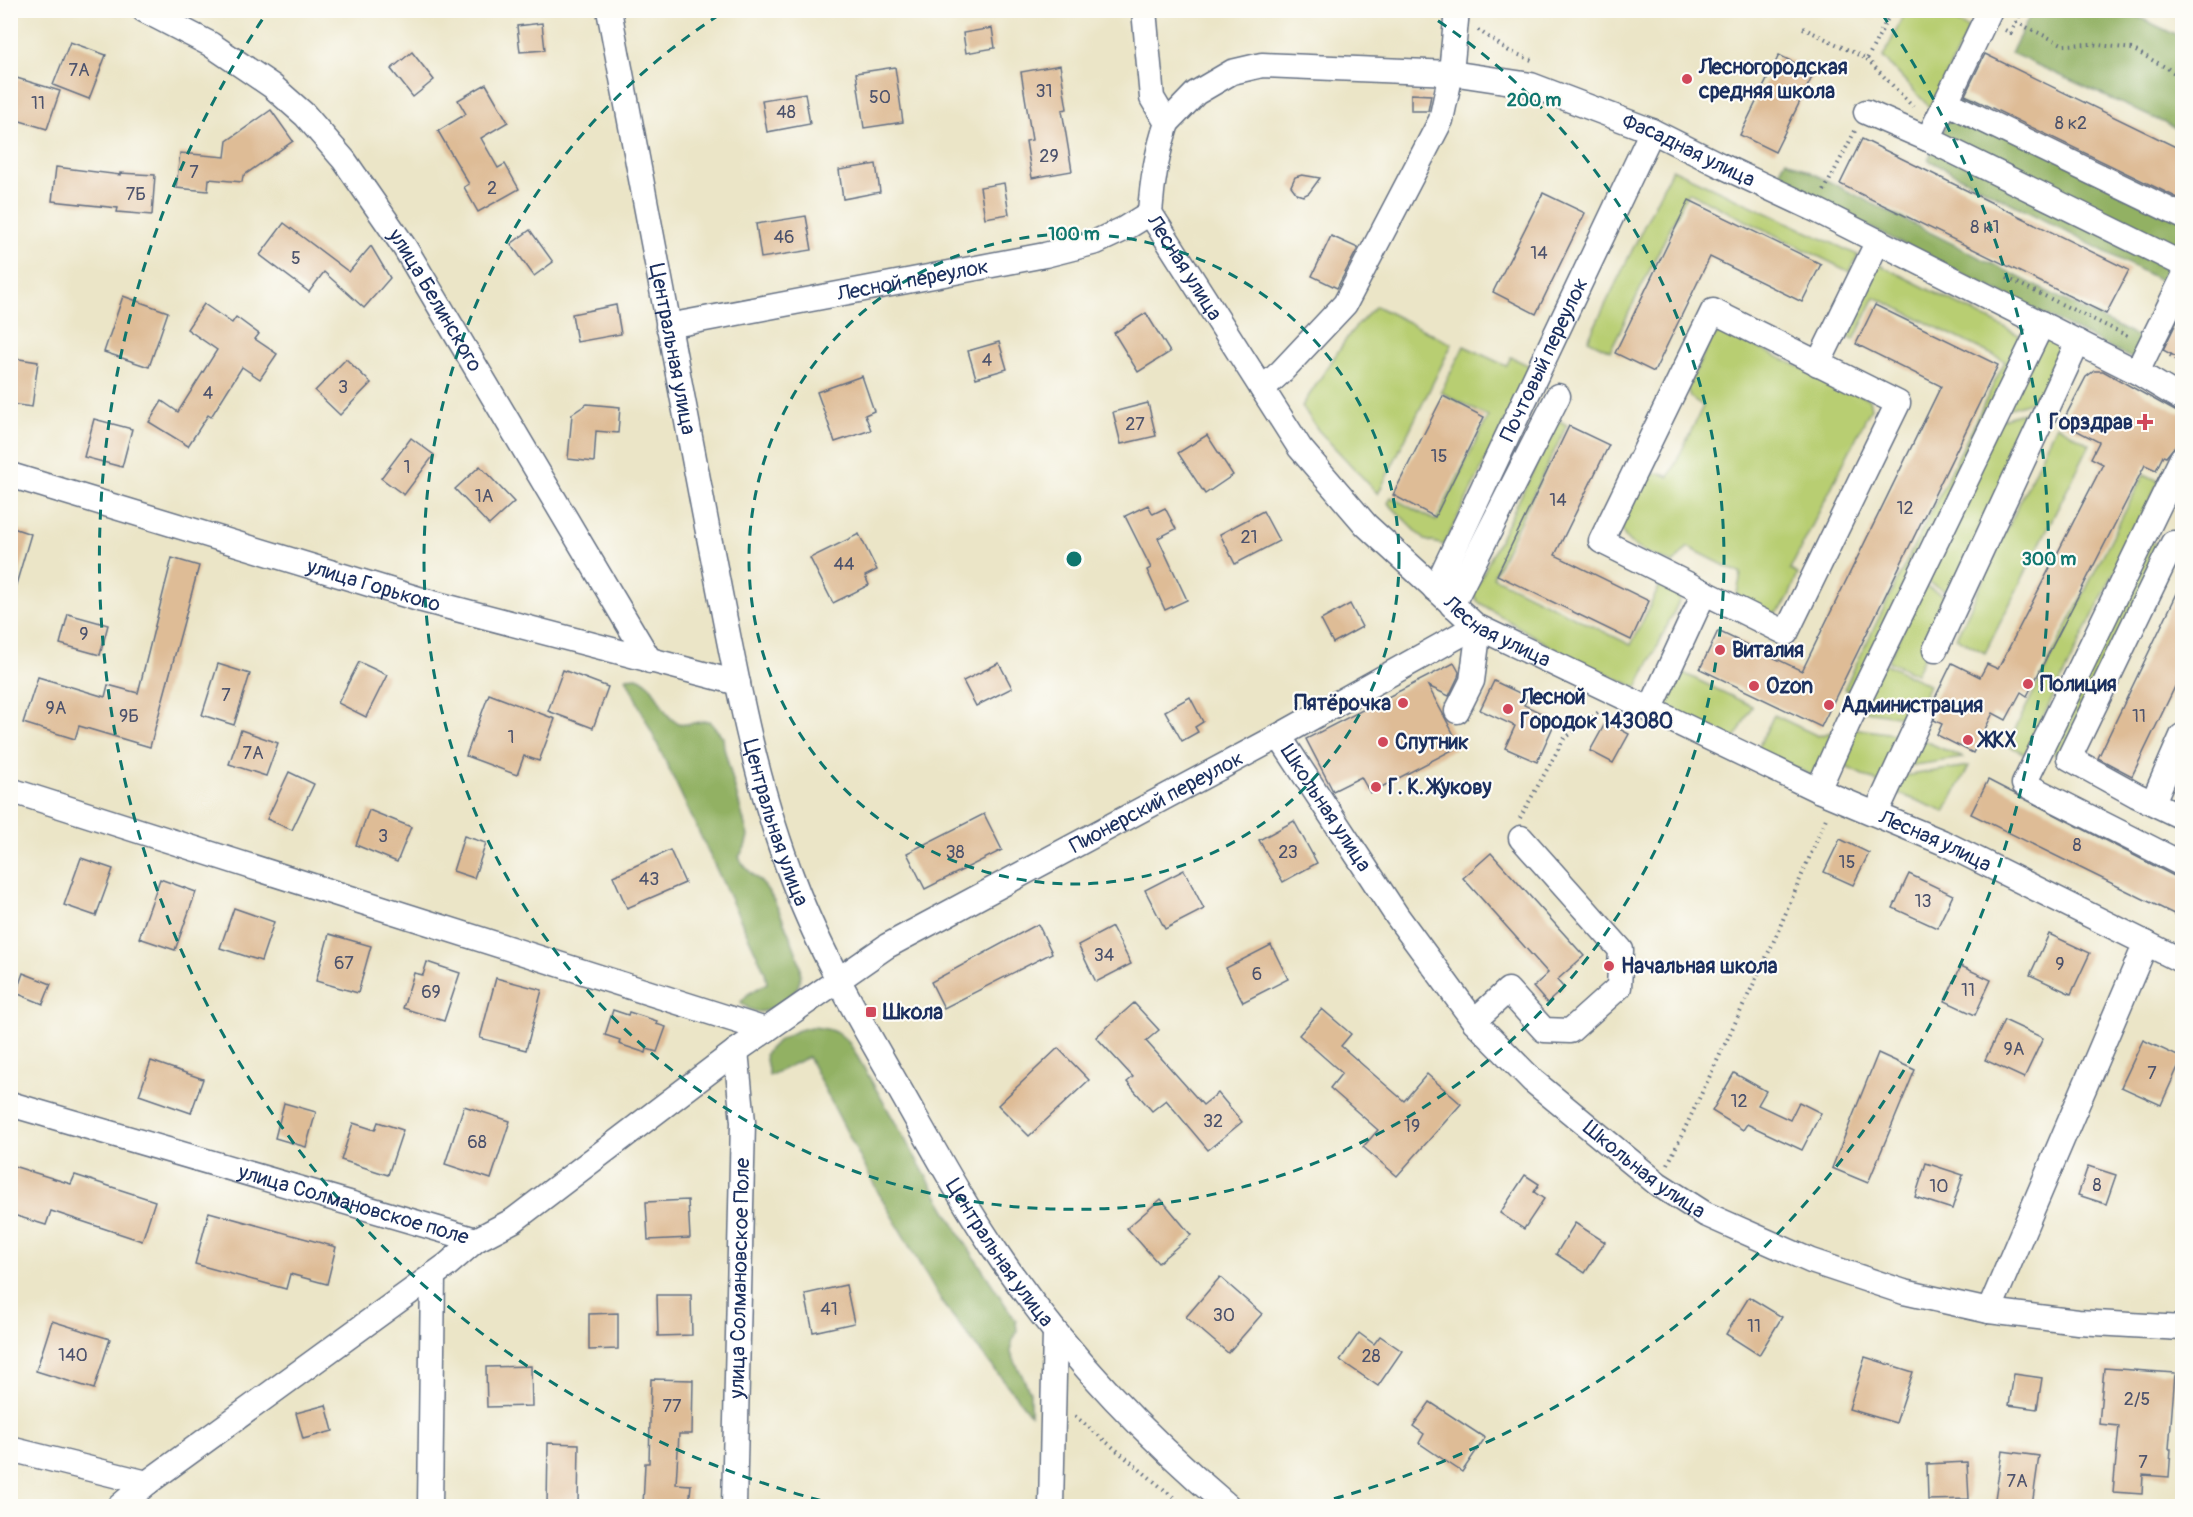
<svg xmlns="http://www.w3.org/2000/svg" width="2193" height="1517" font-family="Pangolin,sans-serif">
<rect width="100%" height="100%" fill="#fdfcf7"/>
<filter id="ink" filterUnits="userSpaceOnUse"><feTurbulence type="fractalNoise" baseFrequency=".0167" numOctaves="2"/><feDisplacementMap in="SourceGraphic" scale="12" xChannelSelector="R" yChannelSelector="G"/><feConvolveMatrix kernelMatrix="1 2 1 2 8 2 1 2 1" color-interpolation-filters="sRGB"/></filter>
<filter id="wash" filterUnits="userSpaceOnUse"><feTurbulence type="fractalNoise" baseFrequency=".008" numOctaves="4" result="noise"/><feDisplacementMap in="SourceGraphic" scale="24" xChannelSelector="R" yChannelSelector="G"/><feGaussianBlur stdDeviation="1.35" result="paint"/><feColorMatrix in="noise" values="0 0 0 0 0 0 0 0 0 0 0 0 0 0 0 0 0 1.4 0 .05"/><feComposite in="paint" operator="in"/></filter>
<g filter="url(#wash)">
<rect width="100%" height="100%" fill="#ebe5c7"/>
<g fill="#b8ce72" stroke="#6a7e68" stroke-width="1.5">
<polygon points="1906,11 1932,11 1969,28 1930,108 1883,57"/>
<polygon points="1672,169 1858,255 1850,272 1688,192 1610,351 1588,340"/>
<polygon points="1878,264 2027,339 1854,694 1844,689 2005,361 1875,297 1854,340 1843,335"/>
<polygon points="1376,306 1452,344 1378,494 1318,430 1302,406 1351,332"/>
<polygon points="2044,328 2075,344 2051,395 2005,410"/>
<path d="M 1724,332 L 1869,399 L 1871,408 L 1790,570 L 1798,574 C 1793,586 1785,614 1770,614 L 1736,598 L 1741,574 L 1688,547 L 1673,564 C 1654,555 1621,548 1621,523 L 1646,475 L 1660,473 L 1669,477 L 1703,406 L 1690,397 L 1687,388 L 1713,336 Z"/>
<polygon points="1464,346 1506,366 1511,357 1532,367 1444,545 1425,540 1388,503 1391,497 1436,521 1488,417 1441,392"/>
<polygon points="2047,404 1957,596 1922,580 2000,420"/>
<polygon points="1558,420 1567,425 1493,577 1631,645 1661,583 1683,593 1637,688 1546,644 1478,602 1473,594"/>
<polygon points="2056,425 2090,444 1985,653 1956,638"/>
<polygon points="2144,474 2159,481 2025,754 2007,745"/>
<polygon points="2147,540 2166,549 2063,758 2046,749"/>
<polygon points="1925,586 1951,599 1916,674 1888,661"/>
<polygon points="1882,662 1929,685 1914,719 1859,710"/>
<polygon points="1679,671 1752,706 1735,739 1662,705"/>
<polygon points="1774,715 1818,736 1835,731 1813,776 1757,750"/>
<polygon points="1852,728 1909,736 1885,786 1836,762"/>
<polygon points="1916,737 1963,758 1901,767"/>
<polygon points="1969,766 1945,812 1890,790 1897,777"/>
</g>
<g fill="#92b164" stroke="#567061" stroke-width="1.5">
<polygon points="2033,10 2126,11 2182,38 2182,131 2011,53"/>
<polygon points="1958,102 2182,207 2182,273 2163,282 1928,160"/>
<polygon points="1786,160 2142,339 2133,359 1775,180"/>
<path d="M 637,677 C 661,686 660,719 681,724 C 690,726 698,720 709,721 L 723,737 L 724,748 L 748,836 L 745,847 L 739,857 C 745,871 757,876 766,888 C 777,902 782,918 789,934 C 802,966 812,989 773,1008 C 760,1014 751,1013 741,1002 L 748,994 L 767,983 L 765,972 L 626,678 Z"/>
<path d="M 811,1027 C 828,1028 839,1031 850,1044 L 962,1238 L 1016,1321 L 1017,1332 L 1012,1342 L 1011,1353 L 1030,1392 L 1030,1414 L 943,1304 L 879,1194 L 808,1057 L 769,1076 L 765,1054 C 775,1040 794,1030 811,1027 Z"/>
</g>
<g id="blocks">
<g fill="#debc96">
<polygon points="542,23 545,50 520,52 517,26"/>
<polygon points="992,28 995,48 966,53 963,33"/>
<polygon points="70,42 106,55 89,99 53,85"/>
<polygon points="412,52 434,80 413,97 391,69"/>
<polygon points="1985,54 2182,150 2182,200 1965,95"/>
<polygon points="1779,55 1814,73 1775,152 1740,135"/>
<polygon points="1060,65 1067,109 1062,110 1072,171 1032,178 1026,141 1032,140 1021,72"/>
<polygon points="895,67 903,122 864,128 856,73"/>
<polygon points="10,76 60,91 47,129 10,118"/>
<polygon points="486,84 508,122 481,138 498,168 505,164 519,189 478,212 464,187 469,184 438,131 466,114 458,100"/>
<polygon points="805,93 810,124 767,132 762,100"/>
<polygon points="1411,94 1431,95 1428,111 1411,111"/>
<polygon points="271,110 293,141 243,176 242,182 209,179 208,191 176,188 180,153 225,157 227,141"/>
<polygon points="1862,139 2129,270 2106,314 1840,184"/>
<polygon points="876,164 880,192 843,199 839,170"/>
<polygon points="56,167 120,175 120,173 155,175 152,215 117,212 118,208 52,201"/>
<polygon points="1302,175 1320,178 1309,193 1303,196 1297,194 1291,186 1295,177"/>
<polygon points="1004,183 1009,214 985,218 980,187"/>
<polygon points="1543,193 1585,213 1536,314 1493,292"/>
<polygon points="1689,200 1821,264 1802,302 1710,257 1654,372 1615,353"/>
<polygon points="806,216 812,250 761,258 756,224"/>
<polygon points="284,223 349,272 371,246 390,278 364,308 324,272 309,292 260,255"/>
<polygon points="530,230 553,262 534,276 511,244"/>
<polygon points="1331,236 1358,248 1337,288 1312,276"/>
<polygon points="123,296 168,312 149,367 104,352"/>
<polygon points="204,304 232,323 236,317 259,334 255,339 277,354 260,379 242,367 211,417 208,415 188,446 149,422 162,401 178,412 217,350 187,329"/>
<polygon points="616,305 621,334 577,342 572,314"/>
<polygon points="1875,305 1998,365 1821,727 1700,669 1718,631 1802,671 1941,386 1856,344"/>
<polygon points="2182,311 2182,360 2163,350"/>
<polygon points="1146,313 1170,352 1138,372 1114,333"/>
<polygon points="999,342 1007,369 976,378 968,351"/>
<polygon points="13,358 38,362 32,407 10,404 10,367"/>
<polygon points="346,359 371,383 340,415 315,391"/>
<polygon points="2094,371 2103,371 2175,411 2182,413 2182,441 2181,444 2174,447 2166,457 2163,456 2156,470 2145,465 2027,696 2021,692 2006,720 1993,713 1973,753 1937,735 1942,724 1934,720 1935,714 1931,706 1952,663 1980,677 1987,664 1998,669 2103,464 2091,458 2099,442 2062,423 2086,377"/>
<polygon points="862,376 874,411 865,415 871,430 835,442 817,392"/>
<polygon points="1443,396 1484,417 1435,517 1393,495"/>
<polygon points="1148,403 1156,436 1121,444 1113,412"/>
<polygon points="587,404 620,407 618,433 596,431 594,462 568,459 572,414"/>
<polygon points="94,419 132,429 122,467 84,457"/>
<polygon points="1569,426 1609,445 1555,555 1649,601 1631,640 1497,575"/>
<polygon points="1207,435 1233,475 1205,494 1178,453"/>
<polygon points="411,438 434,455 404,495 381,478"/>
<polygon points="480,466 514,502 489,525 455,489"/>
<polygon points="1148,505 1153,514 1165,508 1176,529 1158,538 1187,600 1165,610 1147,570 1151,568 1125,516"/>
<polygon points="1263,511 1279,541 1235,564 1220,534"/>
<polygon points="10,527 31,534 15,588 10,587"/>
<polygon points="859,534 877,570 865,576 869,585 833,603 810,558"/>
<polygon points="172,558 199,566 150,747 79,726 75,739 23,723 38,677 105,697 108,685 138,693"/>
<polygon points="2182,583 2182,672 2132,776 2098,758"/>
<polygon points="1350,604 1362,627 1333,643 1321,620"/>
<polygon points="68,614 108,625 100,655 60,644"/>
<polygon points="359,662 387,675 366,717 338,703"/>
<polygon points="999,663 1012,688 976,706 963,681"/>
<polygon points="1454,663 1459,672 1458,677 1449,696 1428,686 1460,746 1370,793 1361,777 1333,791 1306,739"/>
<polygon points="218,664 250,674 234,725 202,715"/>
<polygon points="563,670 608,687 593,728 548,711"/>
<polygon points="1494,681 1528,697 1524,705 1556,720 1537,762 1505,748 1515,726 1480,710"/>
<polygon points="489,694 555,719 539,761 524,756 517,775 466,756"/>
<polygon points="1190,697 1203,722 1195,727 1198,732 1182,741 1165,711"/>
<polygon points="1606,722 1629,734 1613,763 1590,751"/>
<polygon points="241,730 278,743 266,776 229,764"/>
<polygon points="289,772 314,784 292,830 267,819"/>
<polygon points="1988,780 2176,877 2182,878 2182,918 1971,814"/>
<polygon points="369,810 411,827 397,862 356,845"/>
<polygon points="984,814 1002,850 925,889 907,853"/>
<polygon points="1294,821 1317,863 1283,882 1259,840"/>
<polygon points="464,836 486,843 474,878 453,871"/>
<polygon points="1840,839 1869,853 1853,885 1824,872"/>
<polygon points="670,850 685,883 627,908 613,876"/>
<polygon points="1491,853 1584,956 1557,980 1564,988 1547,1003 1533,987 1548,973 1463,878"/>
<polygon points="81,858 113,869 96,916 64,905"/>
<polygon points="1184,870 1204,909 1165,929 1145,890"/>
<polygon points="1909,874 1953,895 1937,928 1893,908"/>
<polygon points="160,879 196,892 175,950 139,938"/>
<polygon points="234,908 274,922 261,961 220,948"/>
<polygon points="1038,924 1052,953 944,1008 931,982"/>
<polygon points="1112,927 1131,964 1096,982 1078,945"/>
<polygon points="329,934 371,946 358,993 316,981"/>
<polygon points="2049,934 2090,953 2071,994 2030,975"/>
<polygon points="1271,945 1288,979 1243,1002 1226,968"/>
<polygon points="427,962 460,973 444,1021 403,1008 414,973 423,975"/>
<polygon points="1961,966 1991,980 1975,1015 1945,1001"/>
<polygon points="23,973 51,984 43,1004 16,993"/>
<polygon points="496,978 542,990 526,1050 480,1038"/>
<polygon points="1134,1003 1159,1030 1146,1041 1203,1105 1218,1093 1242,1122 1208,1150 1166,1100 1152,1111 1127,1082 1133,1077 1096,1037"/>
<polygon points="1322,1009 1351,1034 1341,1046 1404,1101 1427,1074 1461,1104 1397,1176 1363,1147 1378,1130 1330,1088 1342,1073 1299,1035"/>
<polygon points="613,1010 628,1015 629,1012 657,1021 656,1024 666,1027 657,1052 647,1049 646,1053 619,1044 620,1040 605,1035"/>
<polygon points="2004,1020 2043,1038 2024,1078 1985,1060"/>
<polygon points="2143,1040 2182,1058 2161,1105 2121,1087"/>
<polygon points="1058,1048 1089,1080 1029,1136 998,1105"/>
<polygon points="1878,1053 1915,1070 1868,1183 1832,1168"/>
<polygon points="151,1061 203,1079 191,1113 139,1095"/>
<polygon points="1734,1073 1766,1091 1758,1105 1790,1120 1799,1102 1821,1113 1802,1150 1747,1124 1743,1130 1712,1111"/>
<polygon points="284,1103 316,1112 306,1147 275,1138"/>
<polygon points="464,1106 510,1121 491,1179 445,1164"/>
<polygon points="378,1122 403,1130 388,1175 341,1160 353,1123 375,1130"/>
<polygon points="1926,1163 1963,1175 1952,1209 1915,1197"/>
<polygon points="10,1165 71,1184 75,1175 155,1201 142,1241 51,1211 46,1225 10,1214"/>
<polygon points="2088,1166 2116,1175 2106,1204 2078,1195"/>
<polygon points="1525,1175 1539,1184 1534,1192 1544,1199 1524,1229 1500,1213"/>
<polygon points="1161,1199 1191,1235 1158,1263 1127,1228"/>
<polygon points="688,1200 690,1238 648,1240 646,1202"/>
<polygon points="209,1212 336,1247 327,1284 290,1274 286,1289 195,1264"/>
<polygon points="1575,1223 1605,1242 1585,1273 1556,1254"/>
<polygon points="1220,1277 1262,1314 1228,1353 1186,1317"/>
<polygon points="846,1285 854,1323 813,1332 805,1294"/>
<polygon points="657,1295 691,1295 692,1335 658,1336"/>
<polygon points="1749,1297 1782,1317 1759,1355 1726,1334"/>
<polygon points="618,1313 618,1349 589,1350 589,1314"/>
<polygon points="52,1321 110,1339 94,1389 36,1371"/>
<polygon points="1359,1333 1374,1344 1380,1336 1402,1351 1378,1386 1340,1360"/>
<polygon points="1865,1357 1913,1372 1896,1423 1849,1409"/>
<polygon points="531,1366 532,1406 487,1407 486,1367"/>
<polygon points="2104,1368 2175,1373 2169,1449 2171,1449 2169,1477 2143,1475 2142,1494 2113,1492 2119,1426 2099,1424"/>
<polygon points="2014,1374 2042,1378 2037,1409 2009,1405"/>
<polygon points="651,1379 693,1380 692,1434 679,1434 676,1484 691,1485 689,1506 643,1506 645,1463 649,1463"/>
<polygon points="1430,1402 1485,1438 1462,1472 1419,1443 1424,1434 1413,1426"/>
<polygon points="326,1405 333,1431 303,1439 296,1413"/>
<polygon points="548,1443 579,1444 578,1506 547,1506"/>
<polygon points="2002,1451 2039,1456 2032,1506 1994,1506"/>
<polygon points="1967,1462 1969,1499 1928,1500 1927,1464"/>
</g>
</g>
</g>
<g filter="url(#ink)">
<use href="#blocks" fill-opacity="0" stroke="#646f83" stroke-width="1.5"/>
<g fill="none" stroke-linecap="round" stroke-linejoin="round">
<g stroke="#646f83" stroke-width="27">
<g id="minor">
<path id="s1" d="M 144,10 L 210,44 L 272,86 L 305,115 L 344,160 L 405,248 L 650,661"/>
<path id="s2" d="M 609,10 C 641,183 674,355 707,527 C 731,646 749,768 794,883 C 821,954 862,1024 900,1090 C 933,1148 965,1207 1003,1262 C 1066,1353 1144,1435 1228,1506"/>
<path id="s3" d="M 1144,10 L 1152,98 L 1167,123 C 1157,152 1152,182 1150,213 L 1300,448 L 1366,525 L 1476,626 L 1818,790 L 1942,842 L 2182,961"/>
<polyline points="1946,102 1990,10"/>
<polyline points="1866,112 1928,139 2182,264"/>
<path id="s4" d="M 1167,123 L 1196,93 L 1232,72 L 1262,65 L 1451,73 L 1531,85 L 1652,131 L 1720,165 L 1814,209 L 2137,372 L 2182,399"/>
<polyline points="1928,139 1946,102 2182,216"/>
<polygon points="1713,311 1898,403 1786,633 1601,541"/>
<path id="s5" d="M 668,326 L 1045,255 L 1096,242 L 1124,229 L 1150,213"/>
<polyline points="1818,364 1878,241"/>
<polyline points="2137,372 2182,280"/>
<polyline points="1262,389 1281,372 1345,304 1441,120 1451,73 1457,10"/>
<polyline points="2182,458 2024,784 2182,864"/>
<path id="s6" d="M 10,475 L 422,600 L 738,683"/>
<polyline points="2173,543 2069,758 2136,795 2182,817"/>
<path id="s7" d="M 1435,589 L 1652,131"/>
<polyline points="1452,605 1558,396"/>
<polyline points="1935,650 2078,342"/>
<polyline points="1650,710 1704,593"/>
<polyline points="1457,711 1472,681 1479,628"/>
<path id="s8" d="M 1279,736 L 1397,916 L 1474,1021 L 1533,1081 L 1658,1184 L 1705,1214 L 1811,1261 L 1904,1292 L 1989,1311 L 2078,1322 L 2182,1328"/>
<polyline points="10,790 766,1030"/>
<polyline points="1818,790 1847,725 2040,328 2041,323"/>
<polyline points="2153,802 2182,736"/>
<polyline points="1876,813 1921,716"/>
<polyline points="1474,1021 1508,990 1544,1030 1570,1031 1619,987 1621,950 1521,838"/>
<path id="s9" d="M 10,1104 L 476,1240"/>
<polyline points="1989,1311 2146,943"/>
<polyline points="10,1449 147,1483"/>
<path id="s10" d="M 120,1506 L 147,1483 L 447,1265 L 476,1240 L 514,1220 L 736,1051 L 887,946 L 1279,736 L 1476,626"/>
<polyline points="430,1506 433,1275"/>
<path id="s11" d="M 734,1506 L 743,1122 L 736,1051"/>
<polyline points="1051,1506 1055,1332"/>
</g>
</g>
<g stroke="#646f83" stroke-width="4" stroke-dasharray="1.5 4.5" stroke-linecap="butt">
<polyline points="2016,22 2064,45 2091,44 2132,49 2167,68 2182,78"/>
<polyline points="1803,28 1867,59 1892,10"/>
<polyline points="1478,30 1509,51 1534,61"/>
<polyline points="2005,30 2011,33 2022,10"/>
<polyline points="1867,59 1913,107"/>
<polyline points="1824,191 1855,131"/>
<polyline points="2007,278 2130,337"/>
<polyline points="2170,355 2182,362"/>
<polyline points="1520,818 1564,739 1600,711"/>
<polyline points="1668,1164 1773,943 1827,816"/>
<polyline points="1075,1416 1184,1506"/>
</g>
<use href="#minor" stroke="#fff" stroke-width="24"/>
</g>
</g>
<g fill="none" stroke="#0f766e" stroke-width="3" stroke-dasharray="10 8">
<circle cx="1074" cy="559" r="325"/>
<path d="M1423 11A650 650 0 1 1 725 11"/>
<path d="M838 1505A975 975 0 0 1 266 14M1882 14A975 975 0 0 1 1310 1505"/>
</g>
<g fill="#d1495b" stroke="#fdfcf7" stroke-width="2">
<circle cx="1687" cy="79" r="6"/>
<path d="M2142 413h6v6h6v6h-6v6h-6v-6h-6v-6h6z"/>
<circle cx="1720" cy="650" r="6"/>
<circle cx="2028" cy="684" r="6"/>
<circle cx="1754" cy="686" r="6"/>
<circle cx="1403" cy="703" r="6"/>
<circle cx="1829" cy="705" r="6"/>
<circle cx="1508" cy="709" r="6"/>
<circle cx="1968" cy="740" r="6"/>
<circle cx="1383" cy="742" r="6"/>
<circle cx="1376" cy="787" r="6"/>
<circle cx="1609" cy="966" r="6"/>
<rect x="865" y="1006" width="12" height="12" rx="3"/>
</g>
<g text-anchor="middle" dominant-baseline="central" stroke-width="4.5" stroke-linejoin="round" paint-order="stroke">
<g font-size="18" fill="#4c526c">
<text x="79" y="70">7А</text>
<text x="1044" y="91">31</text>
<text x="880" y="97">50</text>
<text x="38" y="103">11</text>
<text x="786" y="112">48</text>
<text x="2071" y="123">8 к2</text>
<text x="1049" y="156">29</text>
<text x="194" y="172">7</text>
<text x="492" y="188">2</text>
<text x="136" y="194">7Б</text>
<text x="1985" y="227">8 к1</text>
<text x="784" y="237">46</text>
<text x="1539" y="253">14</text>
<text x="296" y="258">5</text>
<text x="987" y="360">4</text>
<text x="343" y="387">3</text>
<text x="208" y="393">4</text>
<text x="1135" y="424">27</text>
<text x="1439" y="456">15</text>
<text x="407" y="467">1</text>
<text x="484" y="496">1А</text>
<text x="1558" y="500">14</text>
<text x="1905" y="508">12</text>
<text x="1249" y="537">21</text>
<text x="844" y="564">44</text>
<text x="84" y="634">9</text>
<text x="226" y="695">7</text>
<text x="56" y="708">9А</text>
<text x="129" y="716">9Б</text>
<text x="2139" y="716">11</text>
<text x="511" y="737">1</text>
<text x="253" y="753">7А</text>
<text x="383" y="836">3</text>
<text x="2077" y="845">8</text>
<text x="955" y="852">38</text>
<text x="1288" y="852">23</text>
<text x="1847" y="862">15</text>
<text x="649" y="879">43</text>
<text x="1923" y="901">13</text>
<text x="1104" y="955">34</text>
<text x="344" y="963">67</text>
<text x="2060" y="964">9</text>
<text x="1257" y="974">6</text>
<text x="1968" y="990">11</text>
<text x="431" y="992">69</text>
<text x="2014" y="1049">9А</text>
<text x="2152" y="1073">7</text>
<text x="1739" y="1101">12</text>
<text x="1213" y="1121">32</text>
<text x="1412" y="1126">19</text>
<text x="477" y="1142">68</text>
<text x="2097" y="1185">8</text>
<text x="1939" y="1186">10</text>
<text x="829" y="1309">41</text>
<text x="1224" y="1315">30</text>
<text x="1754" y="1326">11</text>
<text x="73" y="1355">140</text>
<text x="1371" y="1356">28</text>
<text x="2137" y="1399">2/5</text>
<text x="672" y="1406">77</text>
<text x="2143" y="1462">7</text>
<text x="2017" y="1481">7А</text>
</g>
<g font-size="21" font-weight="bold" fill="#1b2f5e" stroke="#fdfcf7" text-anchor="start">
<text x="1699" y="67">Лесногородская<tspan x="1699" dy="24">средняя школа</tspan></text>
<text x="2133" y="422" text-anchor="end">Горздрав</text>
<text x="1732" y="650">Виталия</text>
<text x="2040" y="684">Полиция</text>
<text x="1766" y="686">Ozon</text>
<text x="1520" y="697">Лесной<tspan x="1520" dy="24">Городок 143080</tspan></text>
<text x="1391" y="703" text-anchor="end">Пятёрочка</text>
<text x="1841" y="705">Администрация</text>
<text x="1980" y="740">ЖКХ</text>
<text x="1395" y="742">Спутник</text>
<text x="1388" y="787">Г. К. Жукову</text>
<text x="1621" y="966">Начальная школа</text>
<text x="883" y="1012">Школа</text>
</g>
<g font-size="21" fill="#1b2f5e" stroke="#fdfcf7">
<text stroke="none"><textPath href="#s4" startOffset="555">Фасадная улица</textPath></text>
<text stroke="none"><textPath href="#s3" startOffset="274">Лесная улица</textPath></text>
<text stroke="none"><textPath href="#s5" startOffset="249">Лесной переулок</textPath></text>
<text stroke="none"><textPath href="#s1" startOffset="420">улица Белинского</textPath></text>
<text stroke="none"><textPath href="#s2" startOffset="345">Центральная улица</textPath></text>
<text stroke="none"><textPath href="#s7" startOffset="254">Почтовый переулок</textPath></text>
<text stroke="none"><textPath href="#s6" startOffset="380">улица Горького</textPath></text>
<text stroke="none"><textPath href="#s3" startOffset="760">Лесная улица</textPath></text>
<text stroke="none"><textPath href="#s10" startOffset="1256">Пионерский переулок</textPath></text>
<text stroke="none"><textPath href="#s8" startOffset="86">Школьная улица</textPath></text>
<text stroke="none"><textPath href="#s2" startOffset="830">Центральная улица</textPath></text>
<text stroke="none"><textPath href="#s3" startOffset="1246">Лесная улица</textPath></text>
<text stroke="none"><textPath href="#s8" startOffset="572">Школьная улица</textPath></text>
<text stroke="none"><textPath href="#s9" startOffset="358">улица Солмановское поле</textPath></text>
<text stroke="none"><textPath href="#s2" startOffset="1317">Центральная улица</textPath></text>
<text stroke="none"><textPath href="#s11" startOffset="228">улица Солмановское Поле</textPath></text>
</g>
</g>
<circle cx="1074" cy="559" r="9" fill="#0f766e" stroke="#fdfcf7" stroke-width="3"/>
<g font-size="18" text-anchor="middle" font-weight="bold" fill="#0f766e" stroke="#fdfcf7" stroke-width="4.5" stroke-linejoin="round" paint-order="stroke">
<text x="1534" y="106">200 m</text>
<text x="1074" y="240">100 m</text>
<text x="2049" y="565">300 m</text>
</g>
<rect width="2193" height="1517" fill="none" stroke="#fdfcf7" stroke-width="36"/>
</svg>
